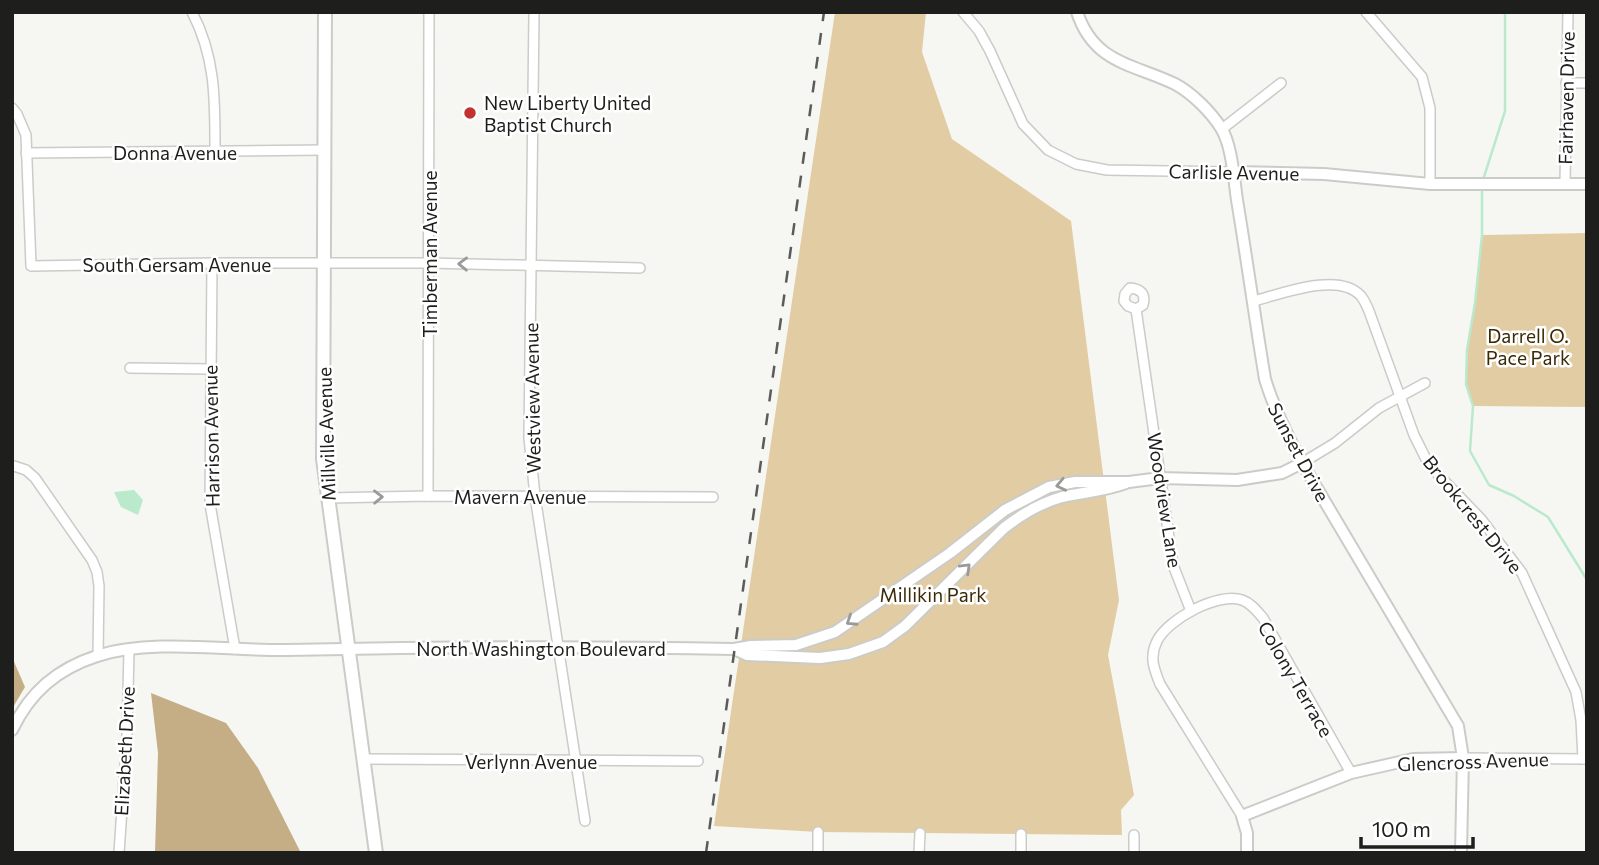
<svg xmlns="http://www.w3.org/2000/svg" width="1599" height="865" font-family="Commissioner,sans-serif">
<rect width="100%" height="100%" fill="#f6f7f3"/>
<g fill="#e2cca3">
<polygon points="835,12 926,12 922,52 952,139 1071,221 1119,600 1108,655 1134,795 1121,810 1122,835 818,832 714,826"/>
<polygon points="1587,233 1587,407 1473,406 1466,384 1467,350 1475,303 1482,235"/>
</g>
<g fill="#c5ae85">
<polygon points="12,657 25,687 12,709"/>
<polygon points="151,693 226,723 258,768 301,853 155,853 158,753"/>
</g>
<polygon fill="#bae9cc" points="134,490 143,500 138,515 121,507 114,492"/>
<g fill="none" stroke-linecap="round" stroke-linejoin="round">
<g stroke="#bae9cc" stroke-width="2.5">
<polyline points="1483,180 1505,111 1505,12"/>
<polyline points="1482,187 1482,235 1475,303 1467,350 1466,384 1473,406 1470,451 1489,485 1514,496 1548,517 1587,580"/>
</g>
<g stroke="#cbccc8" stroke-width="12">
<g id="minor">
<path d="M 192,12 C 216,58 215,101 215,152"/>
<polyline points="534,12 529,438 535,496 585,821"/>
<polyline points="963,12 979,31 990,51 1023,124 1048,150 1076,164 1107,170 1232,172"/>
<polyline points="1366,12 1422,77 1430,108 1430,184"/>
<polyline points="1566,83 1587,83"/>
<polyline points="12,108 17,114 26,135 31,266 212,263 429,263 640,268"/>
<polyline points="1222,129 1281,83"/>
<polyline points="26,153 325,150"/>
<polyline points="1565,184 1568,12"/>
<polyline points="212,263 210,504 235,649"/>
<path d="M 1254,301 C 1281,294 1339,271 1361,296 C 1364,300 1367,306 1369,311 L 1414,435 L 1429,465 L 1481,519 L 1522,573 L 1576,692 L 1581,720 L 1583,759"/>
<path d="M 1136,309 L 1128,306 L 1124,301 L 1125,294 L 1130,288 C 1141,289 1146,294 1143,305 L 1136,309 L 1173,565 L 1191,611"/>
<polyline points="130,368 210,369"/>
<polyline points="1302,463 1335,443 1379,408 1425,383"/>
<polyline points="14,466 26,470 35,478 92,560 97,572 99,586 98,656"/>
<polyline points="428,496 429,12"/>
<polyline points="328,498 428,496 713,497"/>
<polyline points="1463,758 1587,759"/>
<polyline points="364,759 698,761"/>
<path d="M 1242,816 L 1160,684 C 1154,669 1149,657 1157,641 C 1168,619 1218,592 1242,600 C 1251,603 1257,611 1263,618 L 1351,773"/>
<polyline points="119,853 127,735 129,650"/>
<polyline points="818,853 818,832"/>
<polyline points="919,853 920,833"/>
<polyline points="1021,853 1021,834"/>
<polyline points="1134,853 1134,835"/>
</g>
</g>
<g stroke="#cbccc8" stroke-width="14">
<g id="tertiary">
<path d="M 1077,12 C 1094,64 1134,64 1175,84 C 1192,93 1211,112 1221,128 C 1232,145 1234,180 1237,200 C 1247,260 1255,319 1265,379 C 1274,409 1287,435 1302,463 L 1458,726 L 1463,758 L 1461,853"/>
<polyline points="1232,172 1324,174 1430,184 1587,184"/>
<path d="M 734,649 L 747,655 L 820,658 L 849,654 L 883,642 L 905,626 L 1004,528 C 1022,514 1040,503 1062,497 C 1084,492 1105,491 1126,483"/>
<path d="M 12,730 C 30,692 57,669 97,656 C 153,638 228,651 287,650 C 436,647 585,646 734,649 L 751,646 L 796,645 L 835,632 L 950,553 L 1005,510 L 1049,487 L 1075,482 L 1129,482 L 1160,478 L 1237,480 L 1282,473 L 1302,463"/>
<polyline points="1247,853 1247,833 1242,816 1351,773 1413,759 1463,758"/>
</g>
</g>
<g stroke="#cbccc8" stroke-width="16">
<polyline id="secondary" points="325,12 323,459 376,853"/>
</g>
<use href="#minor" stroke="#fff" stroke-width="9"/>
<use href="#tertiary" stroke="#fff" stroke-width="10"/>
<use href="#secondary" stroke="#fff" stroke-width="12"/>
<polyline stroke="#5b5c5a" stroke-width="2.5" stroke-dasharray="12 12" stroke-linecap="butt" points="706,853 824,12"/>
</g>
<defs><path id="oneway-chevron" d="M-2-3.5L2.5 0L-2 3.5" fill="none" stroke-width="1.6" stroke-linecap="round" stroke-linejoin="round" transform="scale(1.75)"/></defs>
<g stroke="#9a9a99">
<use href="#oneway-chevron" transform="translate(463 264) rotate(-179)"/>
<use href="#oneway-chevron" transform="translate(1061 485) rotate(168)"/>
<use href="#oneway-chevron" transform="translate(378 497) rotate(-1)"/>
<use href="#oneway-chevron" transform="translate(966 568) rotate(-44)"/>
<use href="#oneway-chevron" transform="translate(851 621) rotate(147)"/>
</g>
<circle fill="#c13231" stroke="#fff" stroke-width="2.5" cx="470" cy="113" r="7"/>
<g text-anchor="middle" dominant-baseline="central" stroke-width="5" stroke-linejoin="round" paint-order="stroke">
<g font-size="19" fill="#1e1f1d" stroke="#fff">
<text transform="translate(1566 98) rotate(-89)">Fairhaven Drive</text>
<text x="175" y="152">Donna Avenue</text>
<text transform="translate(1234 172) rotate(1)">Carlisle Avenue</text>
<text transform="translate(429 254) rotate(-90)">Timberman Avenue</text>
<text x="177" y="264">South Gersam Avenue</text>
<text transform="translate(532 398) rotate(-91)">Westview Avenue</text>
<text transform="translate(326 434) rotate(-92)">Millville Avenue</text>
<text transform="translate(211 436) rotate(-91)">Harrison Avenue</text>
<text transform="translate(1299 452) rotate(62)">Sunset Drive</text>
<text x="520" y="496">Mavern Avenue</text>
<text transform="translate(1165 500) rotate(81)">Woodview Lane</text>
<text transform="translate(1473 514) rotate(51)">Brookcrest Drive</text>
<text x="541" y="648">North Washington Boulevard</text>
<text transform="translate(1296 679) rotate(60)">Colony Terrace</text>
<text transform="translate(124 751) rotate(-87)">Elizabeth Drive</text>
<text x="531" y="761">Verlynn Avenue</text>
<text transform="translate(1473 761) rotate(-2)">Glencross Avenue</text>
</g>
<g font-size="19" fill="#1e1f1d" stroke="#fff" text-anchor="start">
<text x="484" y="102">New Liberty United<tspan x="484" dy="22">Baptist Church</tspan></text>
</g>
<g font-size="19" fill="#3a2a06" stroke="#fff">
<text x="1528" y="335">Darrell O.<tspan x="1528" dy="22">Pace Park</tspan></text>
<text x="933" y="594">Millikin Park</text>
</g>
</g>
<rect width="1599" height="865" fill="none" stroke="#1e1f1d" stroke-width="28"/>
<path d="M1361 837v10h112v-10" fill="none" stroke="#1e1f1d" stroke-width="3.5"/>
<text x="1372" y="837" font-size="21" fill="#1e1f1d" stroke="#ffffff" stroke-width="5" paint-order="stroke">100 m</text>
</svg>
